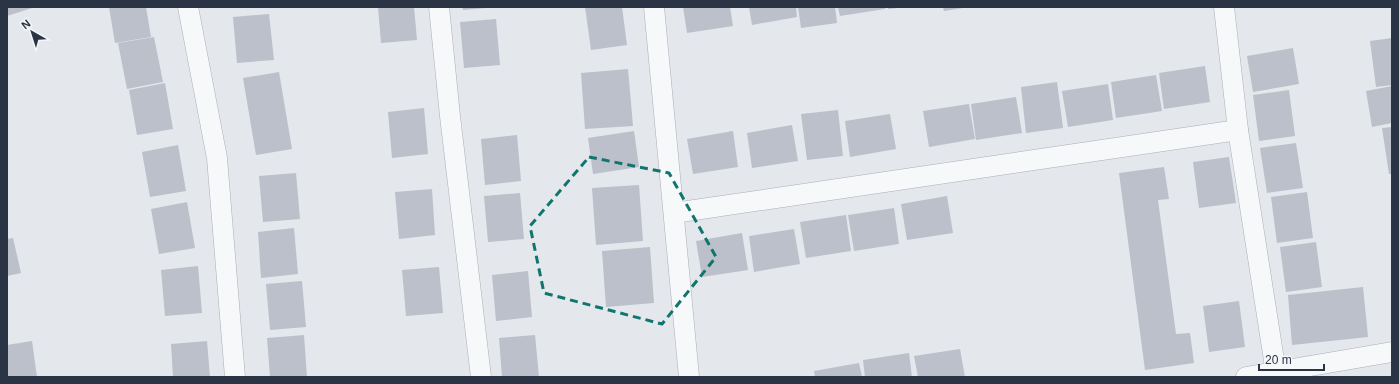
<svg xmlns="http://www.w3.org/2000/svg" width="1399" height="384" font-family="Helvetica,sans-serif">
<rect width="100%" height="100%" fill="#e4e7ec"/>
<g fill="#bbc0ca">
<polygon points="7,7 35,7 7,16"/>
<polygon points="109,7 146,7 151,37 115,43"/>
<polygon points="378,7 414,7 417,40 381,43"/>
<polygon points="462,7 486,7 486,8 463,10"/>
<polygon points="585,7 622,7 627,45 591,50"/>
<polygon points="683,7 730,7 733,26 687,33"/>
<polygon points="749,7 796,7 797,17 752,25"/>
<polygon points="798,7 835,7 837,23 801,28"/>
<polygon points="838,7 885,7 885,9 840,16"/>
<polygon points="888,7 898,7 898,8 888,9"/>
<polygon points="943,7 963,7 963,8 944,11"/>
<polygon points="269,14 274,60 237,63 233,17"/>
<polygon points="496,19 500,65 464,68 460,22"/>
<polygon points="154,37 163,82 127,89 118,43"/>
<polygon points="1392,38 1392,85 1376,87 1370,41"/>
<polygon points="1293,48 1299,84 1253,92 1247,56"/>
<polygon points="1205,66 1210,102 1164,109 1159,73"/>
<polygon points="628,69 633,126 585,129 581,73"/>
<polygon points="279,72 292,149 256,155 243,78"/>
<polygon points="1156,75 1162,111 1116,118 1111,82"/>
<polygon points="1057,82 1063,128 1026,133 1021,87"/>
<polygon points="165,83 173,129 137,135 129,90"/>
<polygon points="1108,84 1113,120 1068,127 1062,91"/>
<polygon points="1392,86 1392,123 1372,127 1366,91"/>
<polygon points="1289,90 1295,136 1259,141 1253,95"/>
<polygon points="1016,97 1022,133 976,140 971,104"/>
<polygon points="969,104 975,139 929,147 923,111"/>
<polygon points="424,108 428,154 392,158 388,112"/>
<polygon points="838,110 843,156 807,160 801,114"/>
<polygon points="890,114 896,149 850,157 845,121"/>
<polygon points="792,125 798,161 752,168 747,133"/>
<polygon points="1392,127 1392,174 1389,174 1382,128"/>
<polygon points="634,131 639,167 593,174 588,138"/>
<polygon points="733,131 738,167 693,174 687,139"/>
<polygon points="517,135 521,181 485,185 481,139"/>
<polygon points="1296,143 1303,188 1267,193 1260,148"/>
<polygon points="178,145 186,191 150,197 142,152"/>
<polygon points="1229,157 1236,203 1199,208 1193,162"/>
<polygon points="1164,167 1169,199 1158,200 1176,334 1190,333 1194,363 1145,370 1119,173"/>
<polygon points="296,173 300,219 263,222 259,176"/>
<polygon points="639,185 643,241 596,245 592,188"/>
<polygon points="432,189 435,235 399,239 395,192"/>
<polygon points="1307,192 1313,238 1277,243 1271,197"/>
<polygon points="520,193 524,239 488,242 484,196"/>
<polygon points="947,196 953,233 907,240 901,204"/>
<polygon points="187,202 195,248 159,254 151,209"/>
<polygon points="894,208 899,244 854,251 848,215"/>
<polygon points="846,215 851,251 806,258 800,222"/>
<polygon points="294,228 298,274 261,278 258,232"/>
<polygon points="794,229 800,264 754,272 749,236"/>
<polygon points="742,233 748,270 702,277 696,241"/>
<polygon points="13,238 21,273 7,276 7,239"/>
<polygon points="1316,242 1322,287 1286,292 1280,247"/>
<polygon points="650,247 654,303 606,307 602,251"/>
<polygon points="198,266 202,313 165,316 161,270"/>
<polygon points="439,267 443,313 406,316 402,270"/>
<polygon points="528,271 532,317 496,321 492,275"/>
<polygon points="302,281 306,327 270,330 266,284"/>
<polygon points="1363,287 1368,337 1292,345 1288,295"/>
<polygon points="1239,301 1245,347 1209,352 1203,306"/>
<polygon points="304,335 307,377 270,377 267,338"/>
<polygon points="535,335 539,377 502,377 499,338"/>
<polygon points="32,341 37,377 7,377 7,345"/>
<polygon points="207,341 210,377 173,377 171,344"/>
<polygon points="960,349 965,377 918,377 914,356"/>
<polygon points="909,353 912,377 865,377 863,360"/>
<polygon points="859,363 862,377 815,377 814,371"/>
</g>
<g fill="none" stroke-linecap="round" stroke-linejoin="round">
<g stroke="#a9aeb7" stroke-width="21">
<g id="minor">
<polyline points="188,7 217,158 235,377"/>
<polyline points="439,7 450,116 481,377"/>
<polyline points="654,7 689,377"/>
<polyline points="1224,7 1238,130 1276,373"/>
<polyline points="674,213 1238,130"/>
<polyline points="1246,377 1392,352"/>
</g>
</g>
<use href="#minor" stroke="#f7f8fa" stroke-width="20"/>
</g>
<path fill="none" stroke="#0f766e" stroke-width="3" stroke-dasharray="8 5" stroke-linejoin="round" d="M 589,157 L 669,173 L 716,257 L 662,324 L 544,293 L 530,226 Z"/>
<rect width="1399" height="384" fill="none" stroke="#2b3445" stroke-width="16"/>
<g transform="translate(32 32) rotate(321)" stroke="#f4f6f9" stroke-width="3" paint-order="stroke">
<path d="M0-3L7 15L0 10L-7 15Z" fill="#2b3445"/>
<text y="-6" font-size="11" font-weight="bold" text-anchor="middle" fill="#2b3445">N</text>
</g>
<path d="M1259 364v6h65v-6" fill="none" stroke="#2b3445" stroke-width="2"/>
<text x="1265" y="364" font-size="12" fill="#2b3445" stroke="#f4f6f9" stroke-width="3" paint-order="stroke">20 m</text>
</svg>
